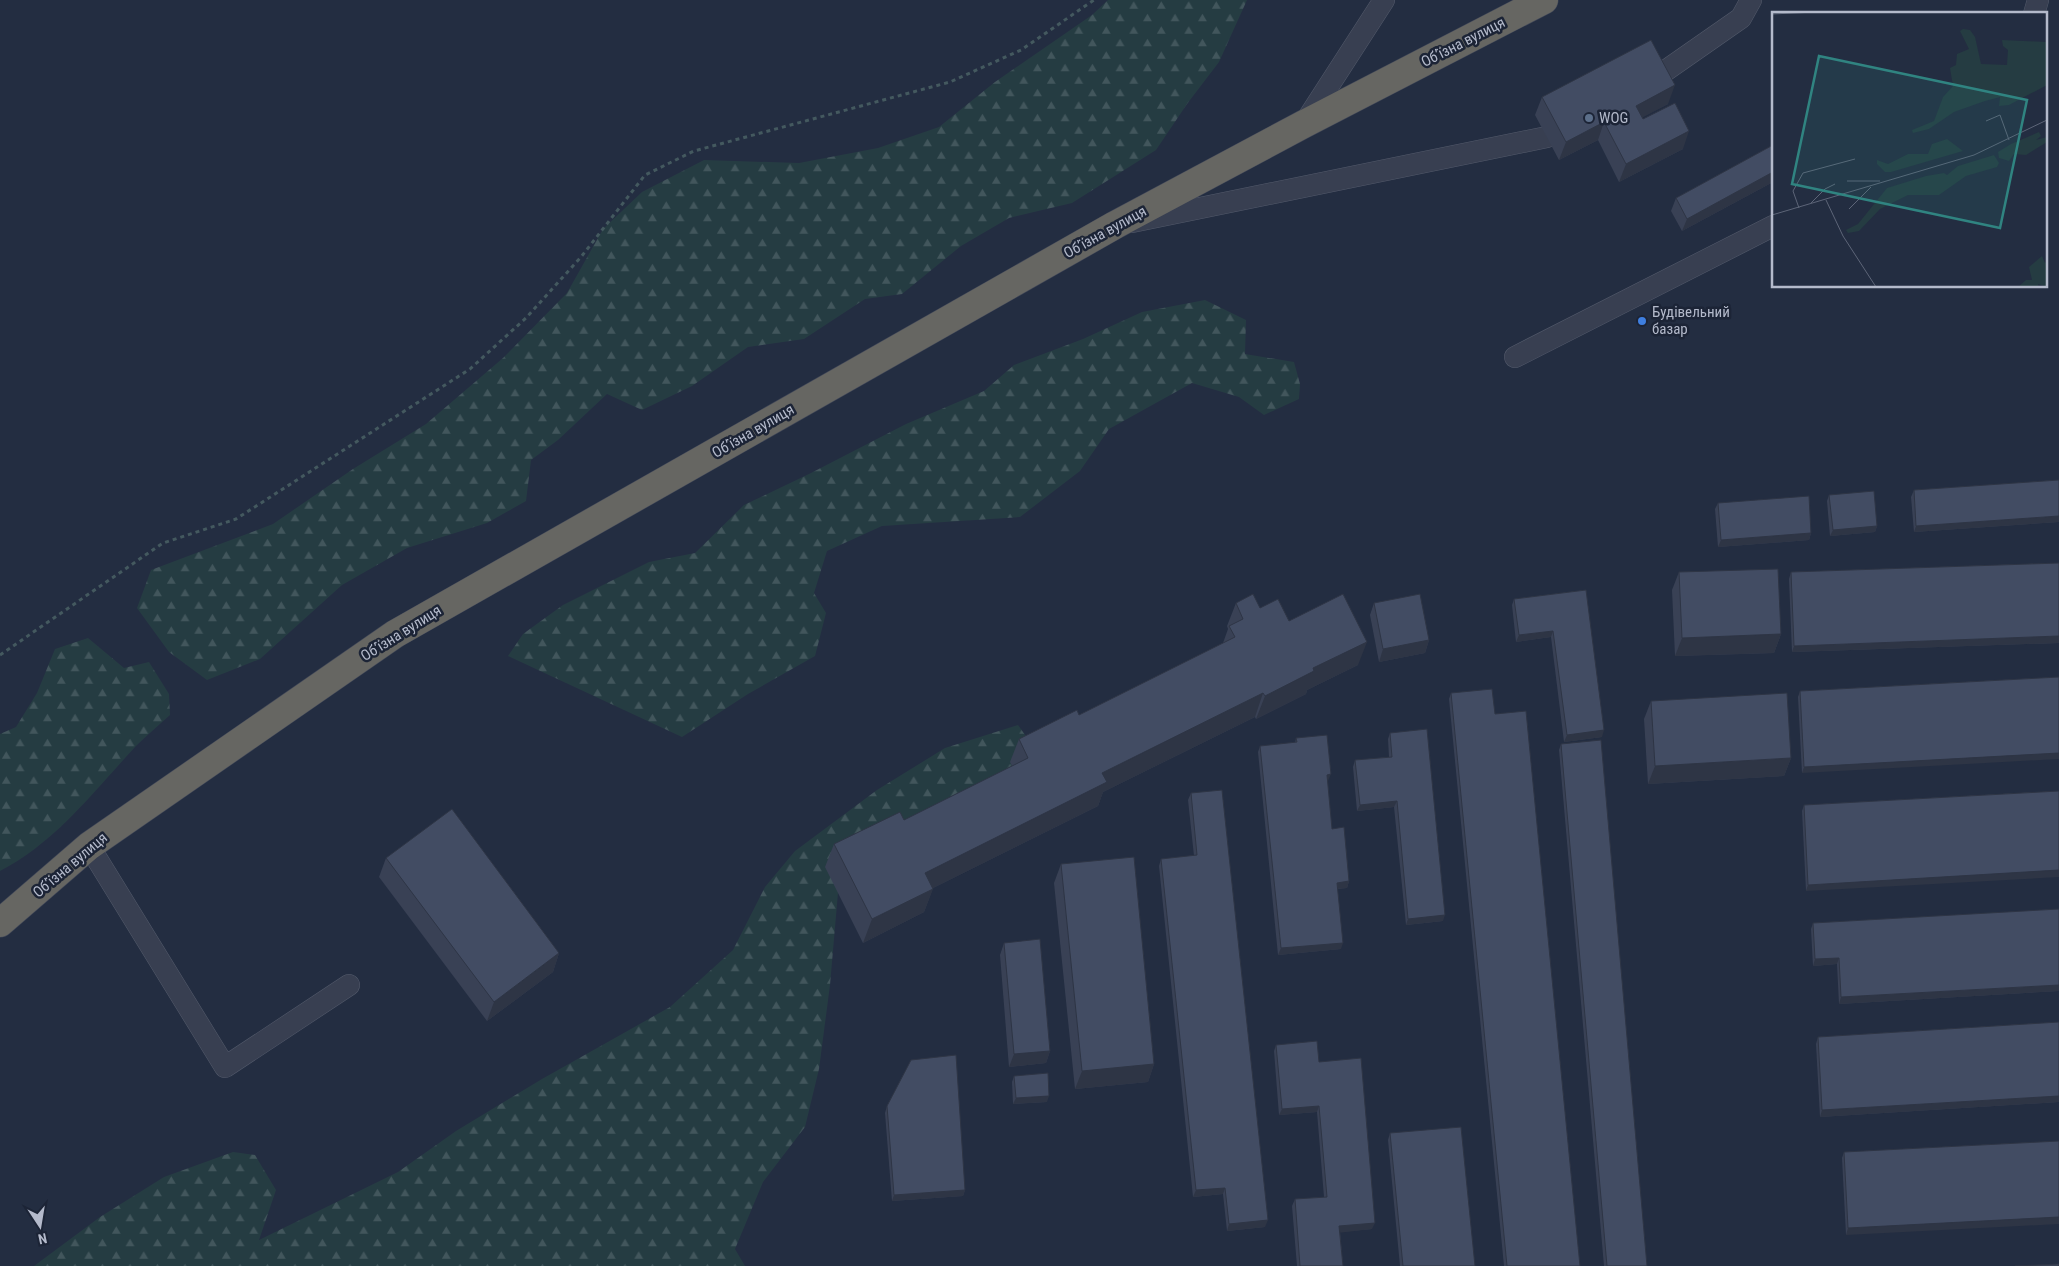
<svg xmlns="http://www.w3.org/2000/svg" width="2059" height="1266" font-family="'Roboto Condensed',sans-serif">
<defs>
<pattern id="forest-firs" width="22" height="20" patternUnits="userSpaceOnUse" patternTransform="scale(1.25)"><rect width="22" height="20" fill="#253c42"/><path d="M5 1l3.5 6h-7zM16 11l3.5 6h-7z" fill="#42565c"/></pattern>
</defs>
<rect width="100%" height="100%" fill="#232d41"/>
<g fill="url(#forest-firs)">
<polygon points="1108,0 1247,0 1219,62 1187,104 1156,150 1072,203 1009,218 961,246 902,294 865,299 804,339 748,347 692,386 642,410 607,394 558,440 531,460 526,501 487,523 407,548 342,585 260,659 207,680 169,652 137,608 151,570 273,524 353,469 426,424 503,358 567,293 603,229 642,192 704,160 799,163 878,148 939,127 995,82 1092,15"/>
<polygon points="1205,300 1246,320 1245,354 1294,362 1300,384 1299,399 1264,415 1239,397 1192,383 1109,429 1080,471 1020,517 882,526 827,551 814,593 826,613 815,656 748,694 682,737 508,656 523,634 563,605 649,562 695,553 744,505 811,473 906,424 984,391 1014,365 1083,339 1142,312"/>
<path d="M 88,638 L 124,668 L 149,662 L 169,694 L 170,715 C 159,725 147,735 136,746 C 94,791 56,842 0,871 L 0,734 L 16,727 L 37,693 L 55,649 Z"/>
<polygon points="1018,725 1035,749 992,782 839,881 830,985 819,1069 805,1127 763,1182 735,1249 745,1266 34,1266 100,1217 164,1177 233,1152 255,1155 276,1190 259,1240 398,1172 456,1131 542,1079 670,1007 733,950 765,887 795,851 877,790 945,748"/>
</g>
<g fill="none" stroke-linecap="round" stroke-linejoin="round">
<g stroke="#535a6b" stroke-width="22">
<g id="service">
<polyline points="2034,14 2038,0"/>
<polyline points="1655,78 1741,18 1751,0"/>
<polyline points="1304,124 1384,0"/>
<polyline points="1132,222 1547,137"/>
<polyline points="1515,357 1773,226"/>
<polyline points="89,846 225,1067 349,985"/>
</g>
</g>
<g stroke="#404758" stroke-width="29">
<polyline id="trunk" points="0,923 89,846 395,634 1115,225 1304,124 1544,0"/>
</g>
<polyline stroke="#44595f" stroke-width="3" stroke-dasharray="4 4" stroke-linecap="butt" points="0,655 163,543 236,519 470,369 526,318 581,257 645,175 694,151 950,82 1021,50 1094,0"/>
<use href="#service" stroke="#383f51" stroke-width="21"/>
<use href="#trunk" stroke="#666662" stroke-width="28"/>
</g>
<g fill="#394155">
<polygon points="1542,97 1668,104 1642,117 1643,119 1683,149 1619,182 1598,140 1559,160 1535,115"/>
<polygon points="1773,145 1773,182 1682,231 1671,211 1676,198"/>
<polygon points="2059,480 2059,522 1914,532 1911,497 1914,490"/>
<polygon points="1829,495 1877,526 1875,532 1830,536 1827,501"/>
<polygon points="1718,503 1811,533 1809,540 1718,547 1715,509"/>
<polygon points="2059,563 2059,643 1792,652 1789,579 1791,572"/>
<polygon points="1679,572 1781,634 1774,653 1675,656 1672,590"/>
<polygon points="1586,590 1602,737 1564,742 1551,637 1516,642 1512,605 1514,599"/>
<polygon points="1236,603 1260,608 1289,621 1358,665 1307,690 1306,694 1256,719 1255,717 1103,792 1098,806 933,888 924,912 863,943 825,867 834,844 904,820 1012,766 1010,762 1019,739 1079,715 1223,643 1228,629 1227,626"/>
<polygon points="1374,603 1429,640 1425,653 1379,662 1370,615"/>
<polygon points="2059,677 1802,773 1798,697 1800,691"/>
<polygon points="1451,693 1495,714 1580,1266 1504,1266 1449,699"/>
<polygon points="1651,701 1791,758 1784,776 1648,784 1644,719"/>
<polygon points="1390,733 1443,921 1406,925 1394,807 1357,811 1353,767 1355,760 1389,757 1388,739"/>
<polygon points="1296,738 1328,781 1327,781 1332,829 1349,881 1347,888 1337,889 1341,949 1278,955 1258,752 1260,746 1295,743"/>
<polygon points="1561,744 1647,1266 1604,1266 1559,750"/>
<polygon points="2059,791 1806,891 1802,811 1804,805"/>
<polygon points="1191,793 1265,1227 1227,1231 1223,1194 1193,1197 1159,866 1161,859 1194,856 1188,800"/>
<polygon points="386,858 559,953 553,972 487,1021 379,877"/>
<polygon points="1061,864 1154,1064 1148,1082 1075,1089 1054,883"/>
<polygon points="2059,909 2059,991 1839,1004 1837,964 1813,966 1811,929 1813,923"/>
<polygon points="1004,943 1050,1051 1046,1063 1009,1067 1000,955"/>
<polygon points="2059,1022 2059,1102 1820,1117 1816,1044 1818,1037"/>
<polygon points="1276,1045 1319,1062 1372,1229 1340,1232 1343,1266 1297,1266 1292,1206 1295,1199 1324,1197 1317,1112 1279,1115 1274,1051"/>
<polygon points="1014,1076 1047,1102 1013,1104 1012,1082"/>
<polygon points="887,1106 965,1190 963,1196 892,1201 885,1113"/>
<polygon points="1390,1133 1475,1266 1400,1266 1388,1140"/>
<polygon points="2059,1141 1846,1235 1842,1158 1844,1152"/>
</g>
<g fill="#2e3545">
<polygon points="1675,85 1668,104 1630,124 1636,106"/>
<polygon points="1604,122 1598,140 1559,160 1566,142"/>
<polygon points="1689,131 1683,149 1619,182 1626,164"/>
<polygon points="1773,172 1773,182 1682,231 1687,219"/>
<polygon points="2059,516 2059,522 1914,532 1916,526"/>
<polygon points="1877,526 1875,532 1830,536 1833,530"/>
<polygon points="1811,533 1809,540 1718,547 1721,540"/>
<polygon points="1553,631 1551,637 1516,642 1519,635"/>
<polygon points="1781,634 1774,653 1675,656 1682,638"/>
<polygon points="2059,636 2059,643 1792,652 1794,646"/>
<polygon points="1429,640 1425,653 1379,662 1383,649"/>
<polygon points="1367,642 1358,665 1307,690 1306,694 1256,719 1265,696 1313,668"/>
<polygon points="1263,693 1255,717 1103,792 1098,806 917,896 925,873 1102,773"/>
<polygon points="1604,730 1602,737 1564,742 1567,735"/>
<polygon points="2059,753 2059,759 1802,773 1804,767"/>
<polygon points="1791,758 1784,776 1648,784 1655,766"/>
<polygon points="1331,774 1328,781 1325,782 1327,775"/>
<polygon points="1397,801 1394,807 1357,811 1360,805"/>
<polygon points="2059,870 2059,877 1806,891 1808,885"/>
<polygon points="1349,881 1347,888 1334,889 1337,883"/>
<polygon points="933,889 924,912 863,943 872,919"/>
<polygon points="1445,915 1443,921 1406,925 1408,919"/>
<polygon points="1343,943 1341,949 1278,955 1281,948"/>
<polygon points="559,953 553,972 487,1021 494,1002"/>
<polygon points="1839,958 1837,964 1813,966 1815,959"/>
<polygon points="2059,985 2059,991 1839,1004 1841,997"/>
<polygon points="1050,1051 1046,1063 1009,1067 1014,1054"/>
<polygon points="1154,1064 1148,1082 1075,1089 1082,1071"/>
<polygon points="1049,1096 1047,1102 1013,1104 1016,1098"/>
<polygon points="2059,1096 2059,1102 1820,1117 1822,1110"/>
<polygon points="1319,1106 1317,1112 1279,1115 1282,1109"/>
<polygon points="1225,1188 1223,1194 1193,1197 1196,1190"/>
<polygon points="965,1190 963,1196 892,1201 894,1195"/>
<polygon points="2059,1217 2059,1224 1846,1235 1848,1228"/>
<polygon points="1268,1220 1265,1227 1227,1231 1229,1224"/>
<polygon points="1375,1223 1372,1229 1337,1233 1339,1226"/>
</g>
<g fill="#424c63" stroke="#2e3545">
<polygon points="1651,40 1675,85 1636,106 1643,119 1675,103 1689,131 1626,164 1604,122 1566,142 1542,97"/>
<polygon points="1773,145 1773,172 1687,219 1676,198"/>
<polygon points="2059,480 2059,516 1916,526 1914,490"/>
<polygon points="1874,491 1877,526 1833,530 1829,495"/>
<polygon points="1809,496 1811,533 1721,540 1718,503"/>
<polygon points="2059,563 2059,636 1794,646 1791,572"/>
<polygon points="1778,569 1781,634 1682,638 1679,572"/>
<polygon points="1586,590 1604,730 1567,735 1553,631 1519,635 1514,599"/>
<polygon points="1253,594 1260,608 1278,599 1289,621 1343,594 1367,642 1313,668 1314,671 1265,696 1263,693 1102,773 1107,782 925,873 933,889 872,919 834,844 900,812 904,820 1028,758 1019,739 1077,710 1079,715 1235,637 1229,626 1243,619 1236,603"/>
<polygon points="1420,594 1429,640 1383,649 1374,603"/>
<polygon points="2059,677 2059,753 1804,767 1800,691"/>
<polygon points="1492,689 1495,714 1526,711 1580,1266 1507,1266 1451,693"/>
<polygon points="1787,693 1791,758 1655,766 1651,701"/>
<polygon points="1427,729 1445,915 1408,919 1397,801 1360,805 1355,760 1392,757 1390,733"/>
<polygon points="1327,735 1331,774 1327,775 1332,829 1344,827 1349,881 1337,883 1343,943 1281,948 1260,746 1297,742 1296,738"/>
<polygon points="1601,740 1647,1266 1607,1266 1561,744"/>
<polygon points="1222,790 1268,1220 1229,1224 1225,1188 1196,1190 1161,859 1197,855 1191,793"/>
<polygon points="2059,791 2059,870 1808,885 1804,805"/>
<polygon points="452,809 559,953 494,1002 386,858"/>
<polygon points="1134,857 1154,1064 1082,1071 1061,864"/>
<polygon points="2059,909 2059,985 1841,997 1839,958 1815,959 1813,923"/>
<polygon points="1040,939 1050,1051 1014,1054 1004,943"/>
<polygon points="2059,1022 2059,1096 1822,1110 1818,1037"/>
<polygon points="1317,1041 1319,1062 1361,1058 1375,1223 1339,1226 1343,1266 1300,1266 1295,1199 1327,1197 1319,1106 1282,1109 1276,1045"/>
<polygon points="956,1055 965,1190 894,1195 887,1106 911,1060"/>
<polygon points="1048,1073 1049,1096 1016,1098 1014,1076"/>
<polygon points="1461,1127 1475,1266 1403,1266 1390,1133"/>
<polygon points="2059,1141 2059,1217 1848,1228 1844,1152"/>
<polygon points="2059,1264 2059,1266 2015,1266"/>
</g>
<circle fill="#5c6f8a" stroke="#1c2436" stroke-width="2" cx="1589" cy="118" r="5"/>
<circle fill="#3f7fe0" stroke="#1c2436" stroke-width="2" cx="1642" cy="321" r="5"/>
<g text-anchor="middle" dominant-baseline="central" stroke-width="5" stroke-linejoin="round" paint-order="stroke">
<g font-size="15" fill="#b4bacb" stroke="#1c2436">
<text transform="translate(1463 42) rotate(-27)">Обʼїзна вулиця</text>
<text transform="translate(1105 232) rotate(-29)">Обʼїзна вулиця</text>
<text transform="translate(753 431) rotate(-30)">Обʼїзна вулиця</text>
<text transform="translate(401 633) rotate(-32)">Обʼїзна вулиця</text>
<text transform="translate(70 865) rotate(-40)">Обʼїзна вулиця</text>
</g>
<g font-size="15" fill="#b4bacb" stroke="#1c2436" text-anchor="start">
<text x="1599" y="118">WOG</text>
<text x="1652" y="312">Будівельний<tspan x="1652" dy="17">базар</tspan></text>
</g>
</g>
<g transform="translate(1772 12)">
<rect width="275" height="275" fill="#232d41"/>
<path d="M 191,17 L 198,18 L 203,25 L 209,52 L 235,53 L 236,38 L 231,34 L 230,28 L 275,30 L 275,73 L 237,93 L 227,94 L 228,85 L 213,89 L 182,100 L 157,117 L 141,121 L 140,118 L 162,109 L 171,85 L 181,74 L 178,56 L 184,53 L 185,42 L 197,37 L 188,19 ZM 267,120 L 269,124 L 264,128 L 275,125 L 275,130 L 254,143 L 242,142 L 237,149 L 227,146 L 226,140 L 239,132 ZM 175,127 L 191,139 L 119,160 L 113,160 L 105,152 L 105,148 L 116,152 L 136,142 L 156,142 L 160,132 ZM 222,143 L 227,151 L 225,155 L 194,164 L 167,183 L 136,183 L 108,197 L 87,219 L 76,221 L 74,218 L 86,212 L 115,176 L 154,164 L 172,161 L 175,163 L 186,154 ZM 270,244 L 273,251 L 275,249 L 275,275 L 266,272 L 267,275 L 246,275 L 254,268 L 260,268 L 257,255 Z" fill="#253c42"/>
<path fill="none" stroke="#5d6578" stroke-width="1" d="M 0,2 L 44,0M 214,109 L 228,103 L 237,128M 75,169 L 108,169M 54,188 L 71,224 L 104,275M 39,191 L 53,177 L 63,172M 27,196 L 21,179 L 31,161 L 83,147M 77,197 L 99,175M 0,203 L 202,143 L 275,108"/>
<path fill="#308481" fill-opacity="0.15" stroke="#308481" stroke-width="2.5" d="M 47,44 L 255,88 L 228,216 L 20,172 Z"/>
<rect width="275" height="275" fill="none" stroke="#b4bacb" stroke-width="2.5"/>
</g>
<g transform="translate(40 1226) rotate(168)" stroke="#1c2436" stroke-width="4" paint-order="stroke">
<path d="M0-4L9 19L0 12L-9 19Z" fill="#b4bacb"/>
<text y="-8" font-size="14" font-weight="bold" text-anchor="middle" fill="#b4bacb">N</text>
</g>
</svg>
